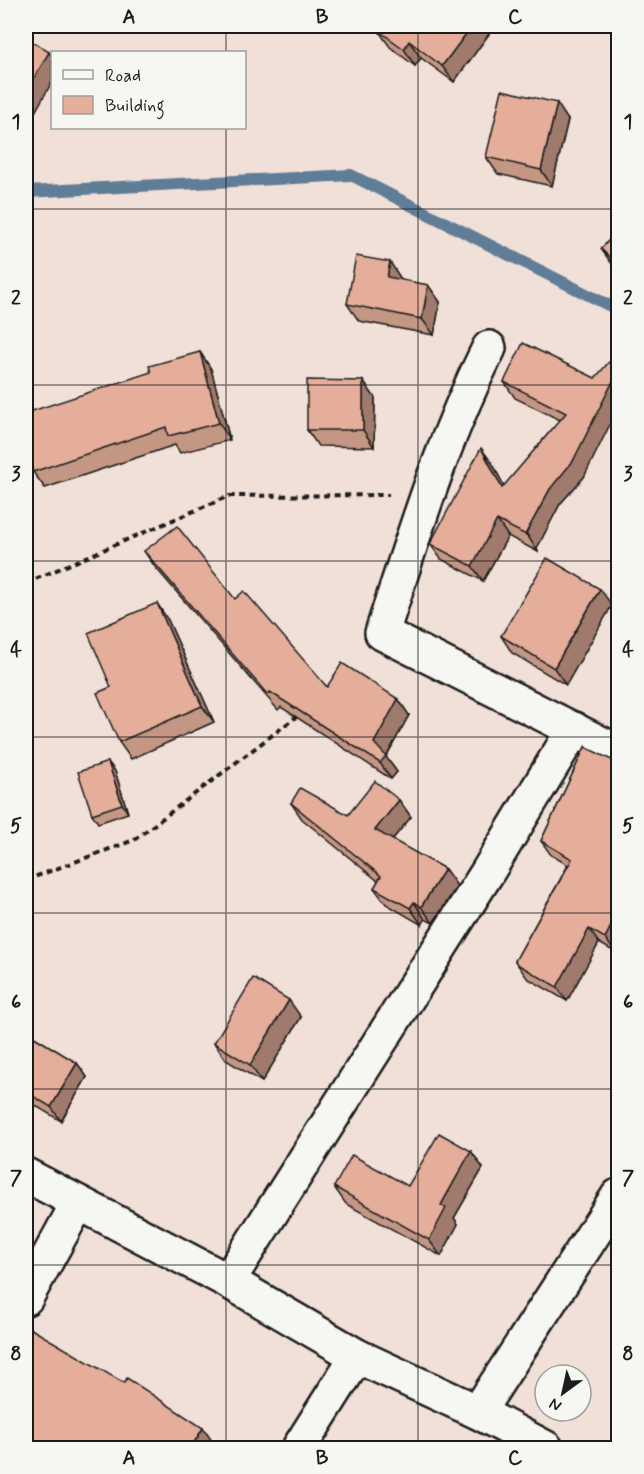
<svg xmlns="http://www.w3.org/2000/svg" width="644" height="1474" font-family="Mynerve,sans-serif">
<rect width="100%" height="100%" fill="#f1e0d8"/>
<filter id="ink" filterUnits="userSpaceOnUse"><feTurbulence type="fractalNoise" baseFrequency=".0167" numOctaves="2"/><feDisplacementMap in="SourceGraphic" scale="12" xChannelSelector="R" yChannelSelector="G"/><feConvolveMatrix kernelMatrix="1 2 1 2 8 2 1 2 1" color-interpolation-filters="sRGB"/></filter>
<g filter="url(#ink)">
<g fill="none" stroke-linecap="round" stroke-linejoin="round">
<polyline stroke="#617d98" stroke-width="12" points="26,192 351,175 618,310"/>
<g stroke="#1c1c1c" stroke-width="38">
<g id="minor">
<path d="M 489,348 C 442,442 414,534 382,633 L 618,752"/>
<polyline points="26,1175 228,1281 357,1356 478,1412 546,1448"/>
<polyline points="228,1281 487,873 574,729"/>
<polyline points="26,1298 78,1203"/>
<polyline points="478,1412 618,1196"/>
<polyline points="299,1448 357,1356"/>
</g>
</g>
<g stroke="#1c1c1c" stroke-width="4" stroke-dasharray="6 4.5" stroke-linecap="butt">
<polyline points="26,583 229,496 389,495"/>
<polyline points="26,880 134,840 300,714"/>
</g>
<use href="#minor" stroke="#f6f6f2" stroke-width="33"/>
</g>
<g fill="#c49684" stroke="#1c1c1c" stroke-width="1.5">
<polygon points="381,26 483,26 489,34 454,82 421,58 415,66 390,47 378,30"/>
<polygon points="568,120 552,186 498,174 486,157"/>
<polygon points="618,230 618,272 601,249"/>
<polygon points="401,279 401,280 428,285 440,302 434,335 359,321 347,304"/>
<polygon points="200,352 211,369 230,440 180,453 175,445 45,488 33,472 151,372"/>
<polygon points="595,378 584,477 560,504 537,548 538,552 508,536 483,581 441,559 430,544 492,463 504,486 560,420 515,398 504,382"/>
<polygon points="363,381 375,398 374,447 318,446 307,430"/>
<polygon points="144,551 235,599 327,687 398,699 409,715 386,757 397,772 391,779 281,707 278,710 155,567"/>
<polygon points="612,605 566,685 512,653 501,636"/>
<polygon points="168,620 214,722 131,759 119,742 111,687"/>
<polygon points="585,747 615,952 599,943 567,1001 527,978 515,961 568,865 551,855 541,841"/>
<polygon points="108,762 115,771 128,813 98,823 92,814"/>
<polygon points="399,800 411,817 392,840 445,869 457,886 433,923 425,919 422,925 386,904 374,888 378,881 302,819 291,803 348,815"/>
<polygon points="301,1017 262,1082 226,1060 214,1043"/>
<polygon points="26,1032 77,1063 87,1077 61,1121 26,1100"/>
<polygon points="471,1151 483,1168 454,1218 458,1224 441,1256 346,1204 334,1187 408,1186"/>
</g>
<g fill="#a07a6c" stroke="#1c1c1c" stroke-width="1.5">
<polygon points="472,26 483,26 489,34 454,82 442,66"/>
<polygon points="409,41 421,58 415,66 404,49"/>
<polygon points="49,52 52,57 52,82 30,121 26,115 26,92"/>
<polygon points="557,103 568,120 552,186 541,170"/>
<polygon points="390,262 401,279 398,294 387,277"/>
<polygon points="428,285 440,302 434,335 422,319"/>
<polygon points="200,352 211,369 230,440 219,423"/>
<polygon points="618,371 618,408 584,477 560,504 537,548 538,552 526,533 550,489"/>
<polygon points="363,381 375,398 374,447 363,430"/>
<polygon points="481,448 492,463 513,503 502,488"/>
<polygon points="497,520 508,536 483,581 472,566"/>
<polygon points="600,589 612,605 566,685 554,668"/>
<polygon points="157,603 168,620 214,722 202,706"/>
<polygon points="398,699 409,715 386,757 397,772 391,779 380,763 374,743"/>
<polygon points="108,762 115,771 128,813 122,804"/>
<polygon points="399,800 411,817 386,847 375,830"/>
<polygon points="445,869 457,886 433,923 421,907"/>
<polygon points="414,902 425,919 422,925 410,908"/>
<polygon points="618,912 618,945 615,952 605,938"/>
<polygon points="589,929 599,943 567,1001 557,987"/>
<polygon points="289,1000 301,1017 262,1082 250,1065"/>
<polygon points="77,1063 87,1077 61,1121 51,1107"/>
<polygon points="471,1151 483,1168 454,1218 458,1224 441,1256 429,1240 441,1205"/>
<polygon points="203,1428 215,1445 213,1449 190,1449"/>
</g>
<g fill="#e4ae9a" stroke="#1c1c1c" stroke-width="1.5">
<polygon points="381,26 472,26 442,66 409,41 404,49 378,30"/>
<polygon points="26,38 49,52 26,92"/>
<polygon points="502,90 557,103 541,170 486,157"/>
<polygon points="618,230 618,265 601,249"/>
<polygon points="356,256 390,262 387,277 428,285 422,319 347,304"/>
<polygon points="523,343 595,378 609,362 618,368 618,371 573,461 550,489 526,533 528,536 497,520 472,566 430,544 481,448 502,488 566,413 504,382"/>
<polygon points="200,352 219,423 168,436 166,427 33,472 26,448 26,413 151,372 149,366"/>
<polygon points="307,380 363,381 363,430 307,430"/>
<polygon points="177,526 235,599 244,591 327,687 342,663 398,699 374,743 386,756 380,763 270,692 267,694 144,551"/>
<polygon points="547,558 600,589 554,668 501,636"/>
<polygon points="157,603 202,706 119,742 97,693 111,687 88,633"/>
<polygon points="585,747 618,763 618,912 605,938 589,929 557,987 517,964 515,961 572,859 541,841"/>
<polygon points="108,762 122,804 92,814 78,772"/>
<polygon points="375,781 399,800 375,830 445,869 421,907 414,902 410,908 374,888 381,876 291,803 300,788 348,815"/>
<polygon points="253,978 289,1000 250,1065 214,1043"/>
<polygon points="26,1032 77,1063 51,1107 26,1092"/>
<polygon points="439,1133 471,1151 441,1205 446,1208 429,1240 334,1187 352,1155 408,1186"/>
<polygon points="26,1326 124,1383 127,1378 203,1428 190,1449 26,1449"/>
</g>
</g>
<path fill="none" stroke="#1c1c1c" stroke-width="1.5" stroke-opacity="0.55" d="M 226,26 L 226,52M 418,26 L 418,1448M 226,128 L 226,1448M 26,209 L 618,209M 26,385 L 618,385M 26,561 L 618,561M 26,737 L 618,737M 26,913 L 618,913M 26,1089 L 618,1089M 26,1265 L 618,1265"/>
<rect width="644" height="1474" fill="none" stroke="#f6f6f2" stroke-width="66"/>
<rect x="51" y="51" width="195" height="78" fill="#f6f6f2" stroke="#9f9f9c" stroke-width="1.5"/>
<rect x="63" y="70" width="30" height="9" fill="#f6f6f2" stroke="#9f9f9c" stroke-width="1.5"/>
<text x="105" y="81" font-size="18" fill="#1c1c1c">Road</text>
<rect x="63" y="96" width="30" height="18" fill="#e4ae9a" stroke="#9f9f9c" stroke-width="1.5"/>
<text x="105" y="111" font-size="18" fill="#1c1c1c">Building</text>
<g transform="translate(563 1393) rotate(213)"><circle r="28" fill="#f6f6f2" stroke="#9f9f9c" stroke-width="1.5"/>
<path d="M0-4.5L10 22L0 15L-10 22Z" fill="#1c1c1c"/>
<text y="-9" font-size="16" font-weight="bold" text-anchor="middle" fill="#1c1c1c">N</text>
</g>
<rect x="33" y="33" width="578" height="1408" fill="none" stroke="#1c1c1c" stroke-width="2"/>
<g font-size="20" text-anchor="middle" font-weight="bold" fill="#1c1c1c">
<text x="129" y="23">A</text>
<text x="322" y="23">B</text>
<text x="515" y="23">C</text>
<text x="16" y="128">1</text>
<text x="628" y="128">1</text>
<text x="16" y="304">2</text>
<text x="628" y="304">2</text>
<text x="16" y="480">3</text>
<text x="628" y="480">3</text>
<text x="16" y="656">4</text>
<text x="628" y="656">4</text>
<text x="16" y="832">5</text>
<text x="628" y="832">5</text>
<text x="16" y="1008">6</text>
<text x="628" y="1008">6</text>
<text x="16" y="1184">7</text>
<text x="628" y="1184">7</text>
<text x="16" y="1360">8</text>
<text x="628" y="1360">8</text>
<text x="129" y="1464">A</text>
<text x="322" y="1464">B</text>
<text x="515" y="1464">C</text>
</g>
</svg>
